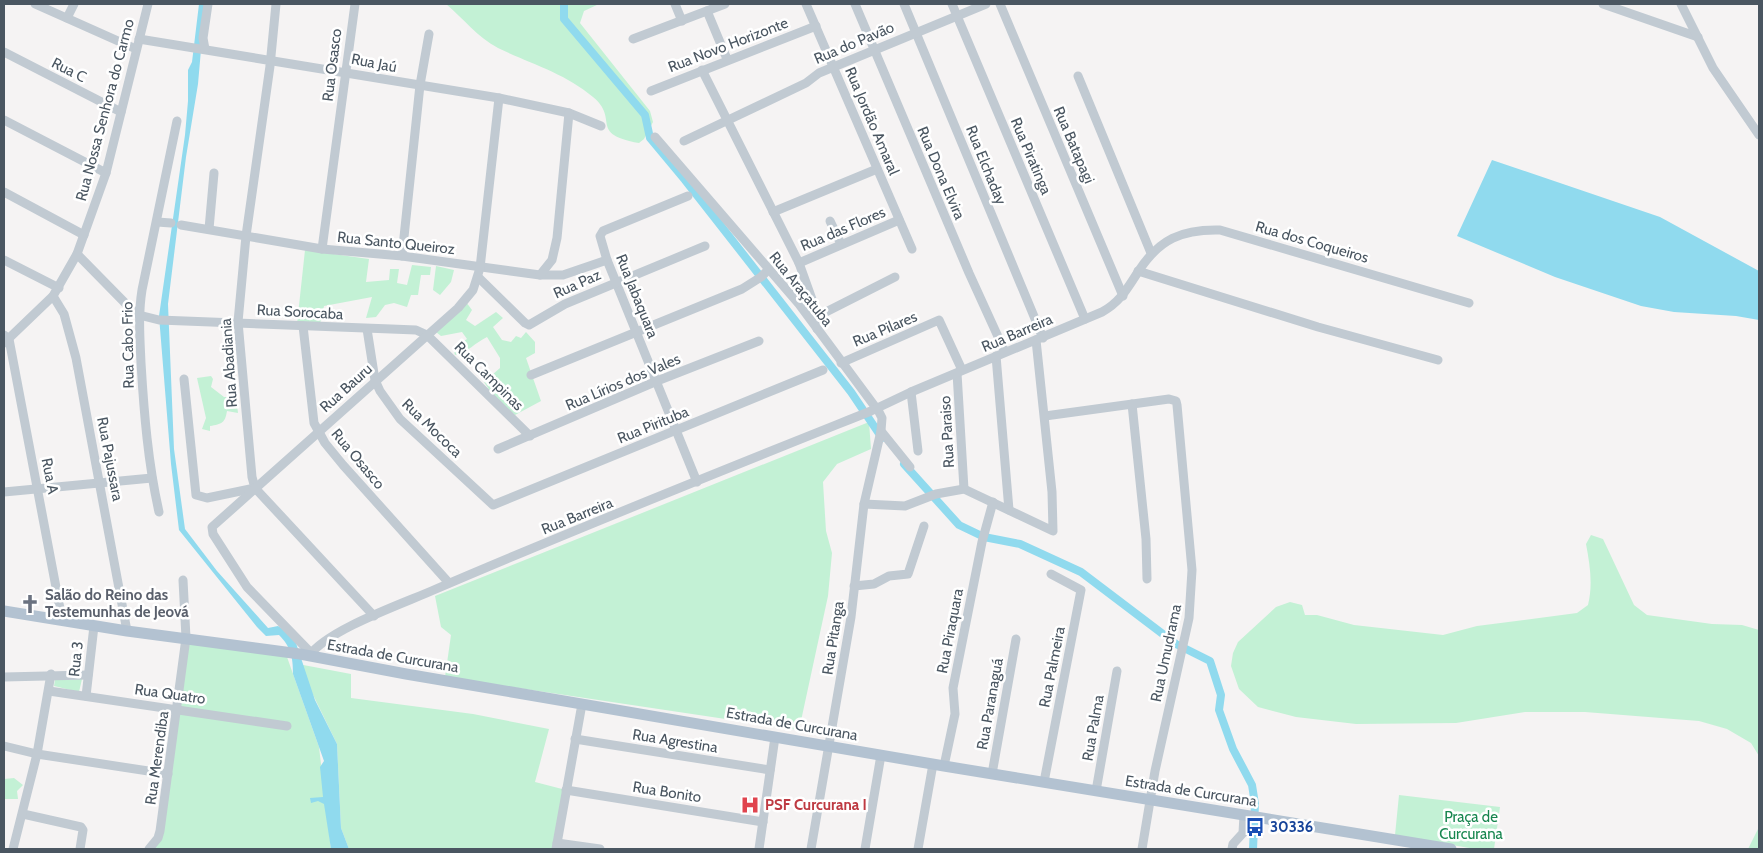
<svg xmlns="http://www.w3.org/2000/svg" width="1763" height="853" font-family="Cabin,sans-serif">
<rect width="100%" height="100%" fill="#f5f3f3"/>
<g fill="#c3f1d5">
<path d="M 446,4 L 599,4 L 584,11 L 580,23 L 650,111 L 653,122 L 644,139 L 639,143 C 588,134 620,119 593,97 C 565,73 531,64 498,48 C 477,37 464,19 446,4 Z"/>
<polygon points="305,250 369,259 366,282 389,280 390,269 399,269 397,283 407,285 412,265 431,267 430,275 421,275 418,295 411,295 407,307 394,303 385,305 376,317 366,318 372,297 324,306 320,324 297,324"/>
<polygon points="436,266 454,270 451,282 440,295 433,290"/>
<path d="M 466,302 L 472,310 L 466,320 L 475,326 L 496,312 L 503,318 L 493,327 L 502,340 L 511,342 L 516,336 L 521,338 L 526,332 L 535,342 L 535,353 L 526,358 L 541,401 L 515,415 L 494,397 L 484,382 L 500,368 L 500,358 L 487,337 C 476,342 467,353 455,355 L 453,348 L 467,339 L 462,332 L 441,336 L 436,332 Z"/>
<path d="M 211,376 L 213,379 L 211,387 L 224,397 L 236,397 L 238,413 L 227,411 C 225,423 222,424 210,426 L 210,431 L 202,429 L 206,418 L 197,378 Z"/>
<polygon points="869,422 871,449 837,464 823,482 826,531 832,553 828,596 799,730 445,677 451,635 441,627 435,596"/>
<path d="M 1591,535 L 1603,539 L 1634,605 L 1647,615 L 1712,624 L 1742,625 L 1759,630 L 1759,756 L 1751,743 L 1727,729 L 1699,721 L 1585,712 L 1525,712 L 1456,723 L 1356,724 L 1296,717 L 1258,707 L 1239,689 L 1231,666 L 1233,653 L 1238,642 L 1276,607 L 1290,602 L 1302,605 L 1305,615 L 1317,615 L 1354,625 L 1443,635 L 1477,626 L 1577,613 L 1588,605 C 1593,585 1590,565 1586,544 Z"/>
<polygon points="185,643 287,657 319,747 331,849 152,849 161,838"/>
<polygon points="298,664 351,674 351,698 473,714 549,729 535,782 566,790 554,849 349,849 341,828 337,744"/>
<polygon points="82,679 79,692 54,686 55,680"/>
<polygon points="14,778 23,785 17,791 18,799 4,799 4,779"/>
<polygon points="1399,795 1500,807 1494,849 1475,849 1395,835"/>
<polygon points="1759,827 1759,849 1748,849"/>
</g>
<g fill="#90daee">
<path d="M 199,4 L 205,4 L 198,84 L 186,157 L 168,304 L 174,449 L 185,529 L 217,571 L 268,628 L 278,626 L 288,632 L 296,643 L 315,700 L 337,744 L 341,828 L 349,849 L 331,849 L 324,804 L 318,801 L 311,803 L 310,798 L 323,797 L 320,767 L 324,761 L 293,674 C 293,657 291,647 279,635 L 266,636 L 257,627 L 179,530 L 171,464 L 159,316 L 185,135 L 188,101 L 188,70 L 192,62 Z"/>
<polygon points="1492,160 1660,217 1759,271 1759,320 1736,316 1674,312 1641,306 1555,277 1457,236"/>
</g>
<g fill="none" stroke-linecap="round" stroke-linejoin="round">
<g stroke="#90daee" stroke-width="8">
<polyline points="564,4 564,19 645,115 650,138 685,180 851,392 882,438"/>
<polyline points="904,464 959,525 984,537 1020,544 1081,572 1176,644 1210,661 1221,695 1219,710 1233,749 1252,785 1255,804 1253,849"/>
</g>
<g stroke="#c1cad2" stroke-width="9">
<polyline points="35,4 136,49"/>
<polyline points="276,4 270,66 246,236 238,322 252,477 255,488 374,616"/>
<polyline points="675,4 682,21"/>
<polyline points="806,4 912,249"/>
<polyline points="855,4 969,273 1005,352"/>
<polyline points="904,4 1043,338"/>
<polyline points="952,4 1085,319"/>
<polyline points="1000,4 1123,296"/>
<polyline points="1603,4 1698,37"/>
<polyline points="1681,4 1713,68 1759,135"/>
<polyline points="707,11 727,59"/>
<polyline points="67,18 74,4"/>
<polyline points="139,39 499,98 569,113 601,126"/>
<polyline points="633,39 725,4"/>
<polyline points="205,49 203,38 208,4"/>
<polyline points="4,52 121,112"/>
<polyline points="702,70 799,263 818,316 816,321 817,329"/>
<polyline points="1078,76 1151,253"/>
<polyline points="651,91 816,26"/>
<polyline points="4,120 106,173"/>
<polyline points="655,137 799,304 879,412 882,418 881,431 910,467"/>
<polyline points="684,141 806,83 819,73 986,4"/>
<polyline points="4,192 84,235"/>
<polyline points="688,196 603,231 600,236 607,260 697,482"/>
<polyline points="773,212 877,169"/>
<polyline points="830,221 841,244"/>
<polyline points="157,222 171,223"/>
<polyline points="181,225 322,249 402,256 540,275 563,275 607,260"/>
<polyline points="209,229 214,173"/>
<polyline points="322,249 355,4"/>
<polyline points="77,254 130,308 139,315 159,320 391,329 416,330 427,335 530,436"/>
<polyline points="402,256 420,85 429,34"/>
<polyline points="4,260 59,288"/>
<polyline points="799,263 899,220"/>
<polyline points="1138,271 1318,327 1438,360"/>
<polyline points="540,275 552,260 557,238 569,113"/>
<polyline points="478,277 525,323 529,325 565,304 705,246"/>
<polyline points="53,296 64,314 76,358 127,631"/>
<polyline points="818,316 895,277"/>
<polyline points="303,326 314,423 325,443 343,465 449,583"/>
<polyline points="367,329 375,380 380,391 400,419 493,505 823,370"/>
<polyline points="4,335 9,339 62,619"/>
<polyline points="4,343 53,296 77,254 106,173 148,4"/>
<polyline points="996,356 1009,510"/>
<polyline points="841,363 939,320 962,370"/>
<polyline points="957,373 964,489"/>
<polyline points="531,375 742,289 761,277 768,270"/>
<polyline points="184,379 196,495 207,498 255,488"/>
<polyline points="911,392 918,451"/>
<polyline points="1132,404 1146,539 1147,579"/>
<polyline points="1045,416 1169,399 1176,401 1177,405 1192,570 1189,618 1155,771 1142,849"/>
<polyline points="498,449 657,381 759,341"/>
<polyline points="4,492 152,478"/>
<polyline points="864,504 905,506 936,494 964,489 1053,531 1052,492 1036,340"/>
<path d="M 159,512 C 148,463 144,413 141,363 C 140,339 138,315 142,290 L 177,121"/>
<polyline points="854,586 874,584 889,576 908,574 924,526"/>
<polyline points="311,653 247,587 213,534 212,527 458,308 473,290 480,268 499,98"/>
<path d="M 309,656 C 328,629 405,603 436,589 C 580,527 726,469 871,411 L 911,392 L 1102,312 C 1120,302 1127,289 1138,272 C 1159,239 1182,229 1220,230 L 1469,303"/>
<polyline points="4,677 88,675"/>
<polyline points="49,691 287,726"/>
<polyline points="86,696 94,626"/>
<polyline points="575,739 770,770"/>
<polyline points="4,746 37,754 168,774"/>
<polyline points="944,766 955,714 953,688 982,542 993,502"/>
<polyline points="992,774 1016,639"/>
<polyline points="1044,782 1081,590 1051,574"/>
<polyline points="566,790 763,822"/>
<polyline points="1096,791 1117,671"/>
<polyline points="23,814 81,827 83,830 80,849"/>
<polyline points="557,843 600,849"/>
<polyline points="13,849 37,754 51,674"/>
<polyline points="149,849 158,838 160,831 186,638 183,580"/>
<polyline points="556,849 582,704"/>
<polyline points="759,849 775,737"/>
<polyline points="811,849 851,617 864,504 881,431"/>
<polyline points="865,849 881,755"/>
<polyline points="918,849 933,764"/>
<polyline points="1232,849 1233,844 1243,833 1244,815"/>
</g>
<polyline stroke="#b3c2d1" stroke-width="11" points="4,611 127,631 300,654 406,674 944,766 1451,849"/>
</g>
<defs>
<g id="church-bare" transform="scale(1.5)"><path d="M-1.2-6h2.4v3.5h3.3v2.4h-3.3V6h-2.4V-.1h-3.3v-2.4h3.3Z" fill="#6b7280" stroke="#fff" stroke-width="2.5" paint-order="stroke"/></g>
<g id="hospital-bare" transform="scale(1.5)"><path d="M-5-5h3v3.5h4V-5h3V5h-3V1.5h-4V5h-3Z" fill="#e0444e" stroke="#fff" stroke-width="2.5" paint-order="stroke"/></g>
<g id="bus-bare" transform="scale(1.5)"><path d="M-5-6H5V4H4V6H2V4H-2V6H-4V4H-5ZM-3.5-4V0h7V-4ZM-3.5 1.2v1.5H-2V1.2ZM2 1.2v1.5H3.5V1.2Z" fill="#1a4fb4" stroke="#fff" stroke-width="2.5" paint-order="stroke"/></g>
</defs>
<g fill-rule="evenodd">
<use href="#church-bare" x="30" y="604"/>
<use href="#hospital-bare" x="750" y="805"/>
<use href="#bus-bare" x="1255" y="827"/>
</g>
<g text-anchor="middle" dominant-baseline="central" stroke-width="5" stroke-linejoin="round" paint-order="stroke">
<g font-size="15" fill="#4a5661" stroke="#fff">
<text transform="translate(854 43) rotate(-23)">Rua do Pavão</text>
<text transform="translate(728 45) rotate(-21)">Rua Novo Horizonte</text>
<text transform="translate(374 63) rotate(11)">Rua Jaú</text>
<text transform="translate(332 65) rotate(-83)">Rua Osasco</text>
<text transform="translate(69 70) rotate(27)">Rua C</text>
<text transform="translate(105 110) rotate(-75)">Rua Nossa Senhora do Carmo</text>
<text transform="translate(872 121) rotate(67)">Rua Jordão Amaral</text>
<text transform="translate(1074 145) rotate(67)">Rua Batapagi</text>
<text transform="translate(1031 156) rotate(67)">Rua Piratinga</text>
<text transform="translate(986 165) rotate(68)">Rua Elchaday</text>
<text transform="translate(941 173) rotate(67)">Rua Dona Elvira</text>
<text transform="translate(843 229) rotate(-23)">Rua das Flores</text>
<text transform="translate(1312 242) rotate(16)">Rua dos Coqueiros</text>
<text transform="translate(396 243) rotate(6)">Rua Santo Queiroz</text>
<text transform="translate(577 284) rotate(-24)">Rua Paz</text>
<text transform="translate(801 289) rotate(51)">Rua Araçatuba</text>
<text transform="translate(637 296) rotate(68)">Rua Jabaquara</text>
<text transform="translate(300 312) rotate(3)">Rua Sorocaba</text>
<text transform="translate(885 329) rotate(-23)">Rua Pilares</text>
<text transform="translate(1017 333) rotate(-23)">Rua Barreira</text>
<text transform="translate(128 345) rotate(-91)">Rua Cabo Frio</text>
<text transform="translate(229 363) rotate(-94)">Rua Abadiania</text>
<text transform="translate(489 376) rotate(45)">Rua Campinas</text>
<text transform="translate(623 382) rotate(-23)">Rua Lírios dos Vales</text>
<text transform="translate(346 388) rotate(-42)">Rua Bauru</text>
<text transform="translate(653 425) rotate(-22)">Rua Pirituba</text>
<text transform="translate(432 428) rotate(44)">Rua Mococa</text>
<text transform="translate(947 432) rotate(-93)">Rua Paraiso</text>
<text transform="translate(110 459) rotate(79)">Rua Pajussara</text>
<text transform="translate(358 459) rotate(50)">Rua Osasco</text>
<text transform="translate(50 476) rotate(79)">Rua A</text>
<text transform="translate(577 516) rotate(-22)">Rua Barreira</text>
<text transform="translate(950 631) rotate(-79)">Rua Piraquara</text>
<text transform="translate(833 638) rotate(-81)">Rua Pitanga</text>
<text transform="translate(1166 653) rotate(-78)">Rua Umudrama</text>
<text transform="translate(393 656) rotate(10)">Estrada de Curcurana</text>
<text transform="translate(76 659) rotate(-84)">Rua 3</text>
<text transform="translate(1052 667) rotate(-79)">Rua Palmeira</text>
<text transform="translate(170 694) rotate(8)">Rua Quatro</text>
<text transform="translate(990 704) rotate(-80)">Rua Paranaguá</text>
<text transform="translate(792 724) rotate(10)">Estrada de Curcurana</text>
<text transform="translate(1093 728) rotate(-80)">Rua Palma</text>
<text transform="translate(675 741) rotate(9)">Rua Agrestina</text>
<text transform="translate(157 758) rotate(-82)">Rua Merendiba</text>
<text transform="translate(1191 791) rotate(9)">Estrada de Curcurana</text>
<text transform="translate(667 792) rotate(9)">Rua Bonito</text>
</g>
<g font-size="15" font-weight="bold" fill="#5b616d" stroke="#fff" text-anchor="start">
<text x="45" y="595">Salão do Reino das<tspan x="45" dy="17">Testemunhas de Jeová</tspan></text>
</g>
<g font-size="15" font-weight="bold" fill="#be3a42" stroke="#fff" text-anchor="start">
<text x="765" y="805">PSF Curcurana I</text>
</g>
<g font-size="15" fill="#17864f" stroke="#fff">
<text x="1471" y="817">Praça de<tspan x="1471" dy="17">Curcurana</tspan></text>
</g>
<g font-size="15" font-weight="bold" fill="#164399" stroke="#fff" text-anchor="start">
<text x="1270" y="827">30336</text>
</g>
</g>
<rect width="1763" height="853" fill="none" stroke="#4a5661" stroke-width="10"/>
</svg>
